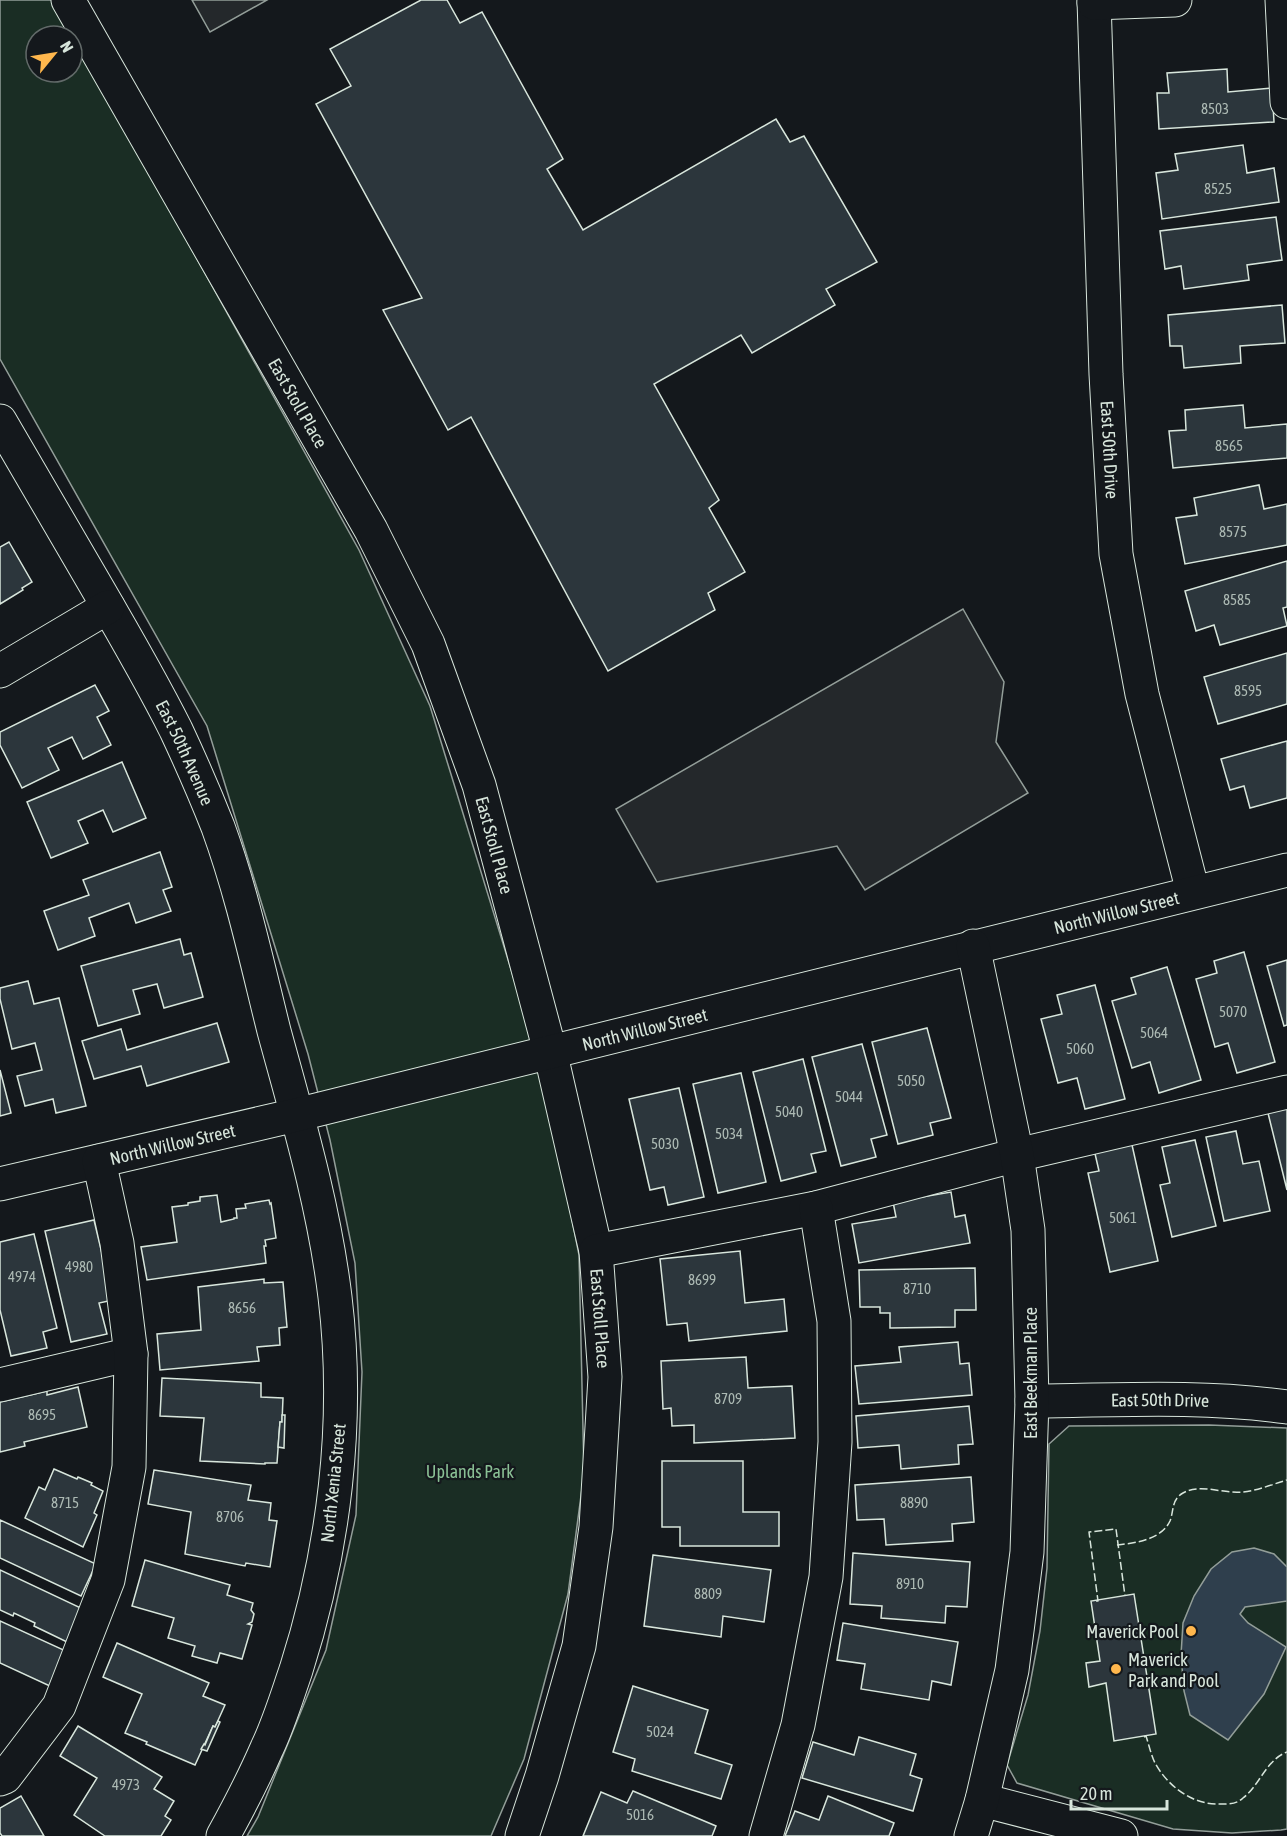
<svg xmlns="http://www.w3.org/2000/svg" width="1287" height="1836" font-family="'Asap Condensed',sans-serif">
<rect width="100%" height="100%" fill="#14181c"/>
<g fill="#1a2d24" stroke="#939e99" stroke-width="1.5" fill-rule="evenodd">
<path d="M 0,0 L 53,0 L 359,550 L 430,706 L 521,1002 L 547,1093 L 579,1255 L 584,1473 L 568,1594 L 524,1759 L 491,1836 L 247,1836 L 258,1817 L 326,1650 L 356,1515 L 362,1372 L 355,1263 L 330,1140 L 308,1054 L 207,726 L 0,359 ZM 36,36 L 72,36 L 72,72 L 36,72 Z"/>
<polygon points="1209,1425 1287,1428 1287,1829 1281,1830 1232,1833 1173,1829 1017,1783 1007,1765 1028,1695 1040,1631 1047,1568 1049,1444 1069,1426"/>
</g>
<g fill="#24282b" stroke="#939e99" stroke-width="1.5">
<polygon points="192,0 267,0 210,32"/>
<polygon points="963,609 1004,682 996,742 1028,793 865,890 837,846 657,882 616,809"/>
</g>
<polygon fill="#2f3f4d" stroke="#939e99" stroke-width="1.5" points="1254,1548 1274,1554 1287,1567 1287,1601 1245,1607 1240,1614 1248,1623 1286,1647 1264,1694 1228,1740 1190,1715 1184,1691 1181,1655 1183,1623 1194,1596 1211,1569 1232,1552"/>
<g fill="#2c363c" stroke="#d8e6dc" stroke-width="1.5">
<polygon points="421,0 447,0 460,23 482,12 563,159 547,169 583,230 776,119 790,142 804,136 877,262 826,289 835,305 752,353 741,335 654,384 719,500 709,508 745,572 708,593 715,610 608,671 471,417 448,430 383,310 422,298 316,104 351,86 330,49"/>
<polygon points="1227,69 1228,92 1272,88 1274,122 1159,129 1157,93 1169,93 1167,73"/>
<polygon points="1243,145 1247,173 1274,168 1279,202 1162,219 1156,173 1178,170 1175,154"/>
<polygon points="1276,217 1282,260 1247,265 1249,280 1184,289 1181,266 1165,269 1160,231"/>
<polygon points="1282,305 1285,343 1240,346 1241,363 1184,368 1182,346 1170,346 1168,315"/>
<polygon points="1243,405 1245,428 1287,424 1287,458 1173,468 1169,431 1186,430 1185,410"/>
<polygon points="1259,485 1264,509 1287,504 1287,545 1185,564 1176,518 1197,515 1194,498"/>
<polygon points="9,542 32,582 22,588 23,590 0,604 0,547"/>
<polygon points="1287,561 1287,607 1283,608 1287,626 1220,645 1214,625 1196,631 1185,591"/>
<polygon points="1287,653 1287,704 1218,724 1204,677"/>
<polygon points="95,685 109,711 97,717 111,745 83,759 72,737 48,748 59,770 22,788 0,745 0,732"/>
<polygon points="1287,741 1287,798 1250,808 1244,786 1230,790 1221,759"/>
<polygon points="122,762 146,818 113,832 103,810 78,821 88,843 51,858 27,802"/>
<polygon points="160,852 172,887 163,890 171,911 136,923 129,903 89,918 95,936 58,950 44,911 89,895 83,880"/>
<polygon points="180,939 184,955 191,953 203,997 164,1008 157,984 133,990 140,1014 98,1026 81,966"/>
<polygon points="1244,952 1275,1062 1237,1073 1228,1043 1215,1047 1196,979 1217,973 1214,961"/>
<polygon points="1287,960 1287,1025 1284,1026 1267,966"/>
<polygon points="1167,967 1201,1080 1159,1093 1150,1062 1132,1068 1112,1001 1136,994 1131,978"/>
<polygon points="28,981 34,1004 59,998 86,1106 56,1113 53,1099 25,1106 17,1076 42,1070 35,1043 12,1049 0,999 0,988"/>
<polygon points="1095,985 1125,1099 1085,1109 1077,1078 1058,1083 1041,1019 1062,1014 1057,995"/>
<polygon points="217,1023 229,1062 147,1086 141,1066 94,1079 82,1041 121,1029 127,1050"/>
<polygon points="927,1028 951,1118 930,1123 933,1135 898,1144 872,1042"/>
<polygon points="862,1044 887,1135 871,1139 876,1157 841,1166 812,1057"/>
<polygon points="803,1059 826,1151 811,1154 816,1172 781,1181 753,1072"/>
<polygon points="0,1070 11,1113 0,1116"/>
<polygon points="741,1073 766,1182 718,1193 693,1084"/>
<polygon points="679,1088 704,1197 668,1205 664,1187 650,1190 629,1099"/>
<polygon points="1287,1104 1287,1190 1267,1109"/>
<polygon points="1236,1131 1243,1164 1259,1161 1270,1211 1224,1221 1206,1137"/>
<polygon points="1130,1136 1158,1261 1110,1272 1088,1173 1099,1171 1093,1145"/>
<polygon points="1195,1140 1216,1226 1172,1237 1160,1185 1170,1183 1162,1147"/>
<polygon points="951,1192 955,1217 965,1215 970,1243 859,1263 852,1224 896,1217 893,1202"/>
<polygon points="217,1195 221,1222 234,1219 234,1218 237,1218 236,1209 246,1208 245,1204 269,1200 270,1204 271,1203 276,1238 265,1240 266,1246 264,1246 266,1263 147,1280 141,1247 177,1242 172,1207 188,1205 188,1203 200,1201 200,1197"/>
<polygon points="94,1220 113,1300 99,1303 107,1334 71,1342 45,1231"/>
<polygon points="34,1234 57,1328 43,1332 47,1348 11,1356 0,1310 0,1242"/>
<polygon points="740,1251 745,1303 784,1299 787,1331 689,1341 687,1323 667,1325 660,1259"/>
<polygon points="975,1268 976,1310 955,1310 955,1327 890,1328 890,1313 880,1313 880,1307 860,1307 859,1270"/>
<polygon points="264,1279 264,1283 283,1282 287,1327 279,1328 280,1345 257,1347 259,1361 160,1370 157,1334 201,1330 198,1287"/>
<polygon points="958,1342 960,1364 969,1363 972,1395 859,1404 855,1366 901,1362 899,1347"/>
<polygon points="746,1357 748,1388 792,1386 795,1438 694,1443 694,1425 672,1426 671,1408 663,1409 661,1361"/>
<polygon points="162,1378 261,1383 261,1397 283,1398 282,1422 280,1422 277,1463 265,1463 265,1464 200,1461 204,1418 160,1416"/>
<polygon points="78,1387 87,1427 24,1442 25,1446 0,1452 0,1402 47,1391 47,1395"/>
<polygon points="969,1406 973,1444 958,1445 959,1464 901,1469 899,1445 858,1448 856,1416"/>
<polygon points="282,1415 285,1415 284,1448 278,1447 280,1422 282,1422"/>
<polygon points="662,1461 743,1461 743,1512 779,1512 779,1546 680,1546 680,1527 662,1527"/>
<polygon points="54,1469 77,1479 78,1477 92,1483 91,1485 103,1491 94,1513 97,1515 83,1547 25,1518 39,1487 45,1490"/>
<polygon points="154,1470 251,1485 248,1500 271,1503 269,1520 277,1521 270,1567 246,1563 245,1566 185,1554 191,1512 148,1504"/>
<polygon points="971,1477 974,1522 952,1524 953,1541 886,1545 884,1519 857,1520 855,1485"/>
<polygon points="0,1520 96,1564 81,1596 0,1558"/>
<polygon points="853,1553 970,1562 967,1607 946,1606 945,1623 881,1618 882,1606 850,1604"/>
<polygon points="653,1555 771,1570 764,1622 723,1616 721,1637 644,1626"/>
<polygon points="145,1560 230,1585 227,1595 253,1603 251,1610 254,1614 252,1622 248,1624 252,1625 242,1659 220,1653 217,1663 192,1656 195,1646 168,1638 174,1618 132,1606"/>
<polygon points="0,1570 83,1609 67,1642 34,1626 35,1623 14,1613 13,1616 0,1610"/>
<polygon points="1134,1594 1156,1734 1114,1741 1106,1683 1089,1687 1086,1663 1100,1661 1091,1601"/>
<polygon points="0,1621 68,1652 52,1687 0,1663"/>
<polygon points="843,1623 958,1642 951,1685 932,1681 929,1700 861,1689 865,1664 837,1660"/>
<polygon points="117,1643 209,1683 203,1696 225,1705 215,1727 213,1726 195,1765 146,1744 147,1742 125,1733 142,1694 103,1677"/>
<polygon points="633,1686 708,1710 695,1753 732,1765 721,1799 632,1771 635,1759 613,1752"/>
<polygon points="218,1721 220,1722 207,1751 201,1749 204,1744 205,1745 213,1726 215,1727"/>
<polygon points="78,1726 162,1777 154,1789 174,1801 165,1816 171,1820 161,1836 105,1836 74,1815 97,1778 60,1756"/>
<polygon points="859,1737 916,1754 910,1775 922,1779 913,1811 802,1778 813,1742 854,1755"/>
<polygon points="633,1791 716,1826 712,1836 583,1836 601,1792 627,1803"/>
<polygon points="21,1796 44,1836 2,1836 0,1833 0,1808"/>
<polygon points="828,1796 894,1823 889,1836 785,1836 795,1811 819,1820"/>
</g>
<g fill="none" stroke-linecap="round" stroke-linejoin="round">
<g stroke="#d8e6dc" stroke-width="35">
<g id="minor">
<path id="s1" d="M 68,0 L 371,530 L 428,644 L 479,785 L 550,1051 L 596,1251 L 605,1377 L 596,1527 L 579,1646 L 542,1776 L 522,1836"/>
<path id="s2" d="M 1094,0 L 1106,374 L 1116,554 L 1142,694 L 1193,892"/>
<polyline points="1282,0 1287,102"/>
<polyline points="1094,3 1175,0"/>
<path id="s3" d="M 0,421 C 32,475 63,530 95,584 C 123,632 151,680 176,730 C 191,762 205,794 218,827 C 242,893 257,963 274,1031 C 298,1119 324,1206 335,1297 C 350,1422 334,1551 296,1670 C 287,1696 279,1723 267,1748 C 254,1778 239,1807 223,1836"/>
<polyline points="0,671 108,607"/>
<path id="s4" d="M 0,1184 L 296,1115 L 1287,870"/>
<polyline points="596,1251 816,1208 1017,1155 1287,1092"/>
<polyline points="0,1385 131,1354"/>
<path id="s5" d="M 1032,1401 C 1117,1400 1203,1395 1287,1407"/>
<polyline points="0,1779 5,1777 59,1706 108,1580 129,1467 131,1354 117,1243 99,1161"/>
<polyline points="982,1800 1121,1836"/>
<polyline points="766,1836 798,1725 826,1577 835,1442 834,1321 816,1208"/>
<polyline points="971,1836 982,1800 1012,1670 1027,1552 1032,1401 1028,1230 1017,1155 973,946"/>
</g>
</g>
<use href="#minor" stroke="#14181c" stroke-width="33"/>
<g stroke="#d8e6dc" stroke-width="1.5" stroke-dasharray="8 3" stroke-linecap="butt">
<path d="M 1117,1545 C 1135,1543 1161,1540 1170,1521 C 1174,1511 1171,1500 1183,1493 C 1200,1483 1223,1494 1242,1492 C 1257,1491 1273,1484 1287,1480"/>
<polyline points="1096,1601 1098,1601 1089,1532 1116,1529 1125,1596"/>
<path d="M 1144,1737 L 1146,1736 C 1149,1745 1151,1755 1155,1763 C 1167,1785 1191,1804 1217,1804 C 1226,1804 1236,1805 1243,1798 C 1260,1785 1266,1760 1287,1752"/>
</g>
</g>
<g fill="#ffb74d" stroke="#14181c" stroke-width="2">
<circle cx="1191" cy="1631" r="6"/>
<circle cx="1116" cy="1669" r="6"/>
</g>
<g text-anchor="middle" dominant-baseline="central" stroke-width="4.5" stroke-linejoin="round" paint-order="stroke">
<g font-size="15" fill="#adbab4">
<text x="1215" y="108">8503</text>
<text x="1218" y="188">8525</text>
<text x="1229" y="445">8565</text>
<text x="1233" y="531">8575</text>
<text x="1237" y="599">8585</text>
<text x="1248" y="690">8595</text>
<text x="1233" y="1011">5070</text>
<text x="1154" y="1032">5064</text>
<text x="1080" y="1048">5060</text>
<text x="911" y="1080">5050</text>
<text x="849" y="1096">5044</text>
<text x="789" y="1111">5040</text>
<text x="729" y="1133">5034</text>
<text x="665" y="1143">5030</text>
<text x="1123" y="1217">5061</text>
<text x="79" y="1266">4980</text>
<text x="22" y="1276">4974</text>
<text x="702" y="1279">8699</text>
<text x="917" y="1288">8710</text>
<text x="242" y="1307">8656</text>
<text x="728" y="1398">8709</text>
<text x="42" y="1414">8695</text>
<text x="65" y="1502">8715</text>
<text x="914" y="1502">8890</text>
<text x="230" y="1516">8706</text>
<text x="910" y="1583">8910</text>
<text x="708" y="1593">8809</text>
<text x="660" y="1731">5024</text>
<text x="126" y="1784">4973</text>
<text x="640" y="1814">5016</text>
</g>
<g font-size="18" fill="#d8e6dc" stroke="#14181c">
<text stroke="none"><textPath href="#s1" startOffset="464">East Stoll Place</textPath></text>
<text stroke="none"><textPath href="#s2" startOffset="450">East 50th Drive</textPath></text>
<text stroke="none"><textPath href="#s3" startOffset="380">East 50th Avenue</textPath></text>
<text stroke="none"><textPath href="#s1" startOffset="950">East Stoll Place</textPath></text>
<text stroke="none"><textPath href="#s4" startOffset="1149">North Willow Street</textPath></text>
<text stroke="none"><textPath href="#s4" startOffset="663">North Willow Street</textPath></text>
<text stroke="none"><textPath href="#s4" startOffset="177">North Willow Street</textPath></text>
<text stroke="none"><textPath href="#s1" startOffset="1436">East Stoll Place</textPath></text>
<text transform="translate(1030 1373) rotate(-90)">East Beekman Place</text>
<text stroke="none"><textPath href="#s5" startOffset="128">East 50th Drive</textPath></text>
<text transform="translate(333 1483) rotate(-84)">North Xenia Street</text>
</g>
<g font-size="18" fill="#8ac095" stroke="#14181c">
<text x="470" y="1471">Uplands Park</text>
</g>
<g font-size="18" fill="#d8e6dc" stroke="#14181c" text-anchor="end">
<text x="1179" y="1631">Maverick Pool</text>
<text x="1128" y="1659" text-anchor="start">Maverick<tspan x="1128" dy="21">Park and Pool</tspan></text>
</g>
</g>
<g transform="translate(54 54) rotate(60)"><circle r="28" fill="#14181c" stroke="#626a69" stroke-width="1.5"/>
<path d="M0-4.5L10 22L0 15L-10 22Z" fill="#ffb74d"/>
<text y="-9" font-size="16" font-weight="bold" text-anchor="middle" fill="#d8e6dc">N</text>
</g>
<path d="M1071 1800v9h96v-9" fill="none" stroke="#d8e6dc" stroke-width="3"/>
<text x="1080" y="1800" font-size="18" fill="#d8e6dc" stroke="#14181c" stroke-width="4.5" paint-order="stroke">20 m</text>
</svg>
